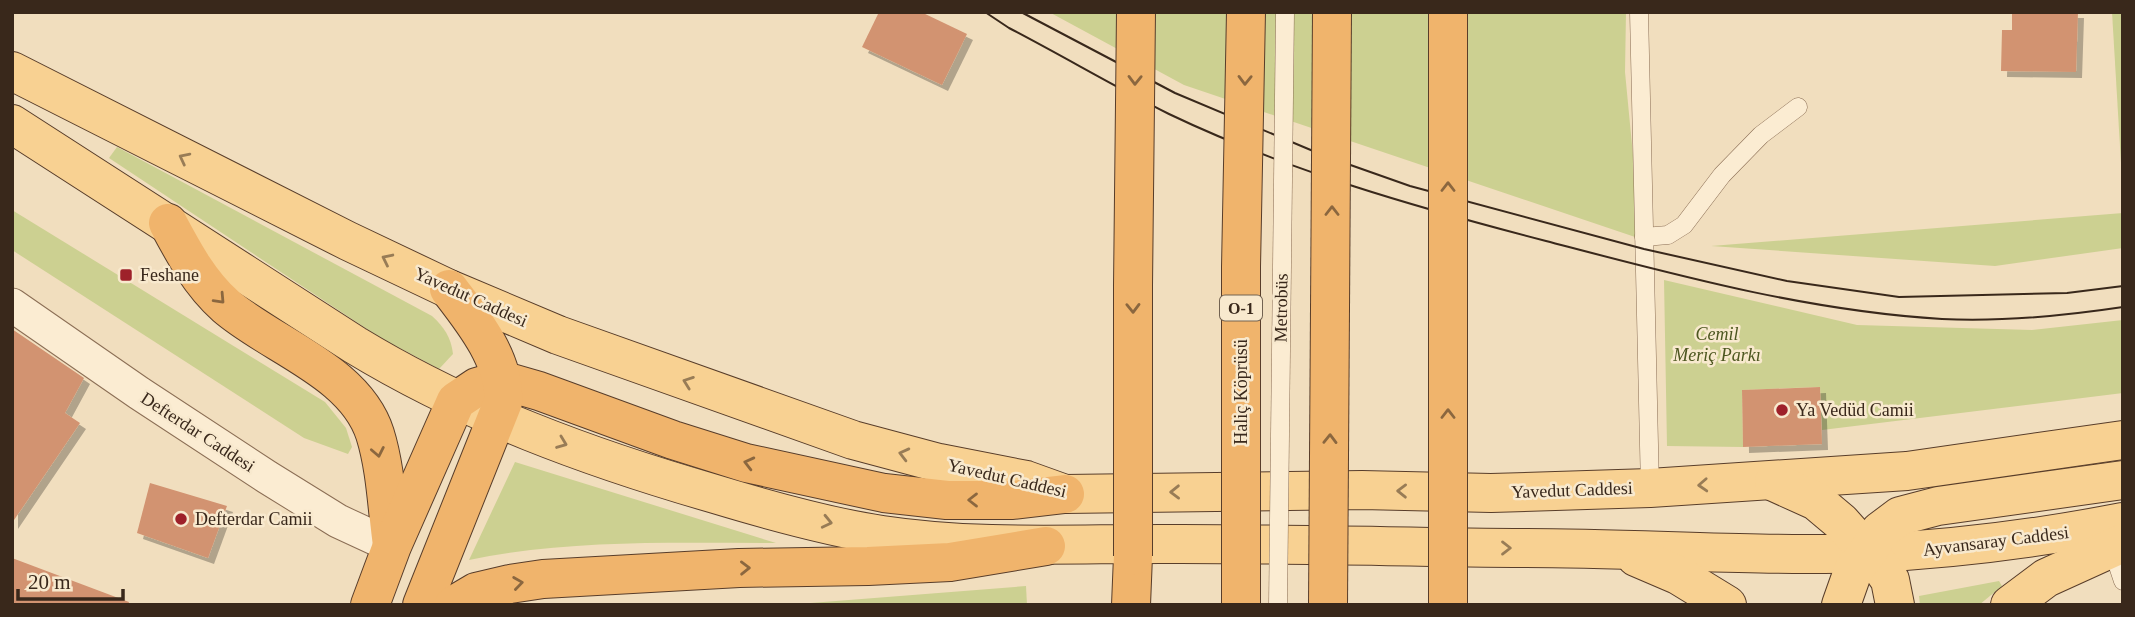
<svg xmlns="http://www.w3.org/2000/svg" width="2135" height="617" font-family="'Times New Roman',serif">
<defs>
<filter id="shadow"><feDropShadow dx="6" dy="6" stdDeviation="0" flood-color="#0004"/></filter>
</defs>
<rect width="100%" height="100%" fill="#f1debe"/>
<g fill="#ccd091">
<polygon points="1049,12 1626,12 1625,72 1641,239 1184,85"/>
<polygon points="2112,12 2123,12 2123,197"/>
<path d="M 117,147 L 432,316 C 444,327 451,337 453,354 L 439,369 L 379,337 L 109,158 Z"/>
<polygon points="12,210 325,402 346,428 352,447 348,454 304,438 12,250"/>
<polygon points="2123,213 2123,248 1995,266 1711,246"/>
<polygon points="1664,280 1857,325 2032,330 2123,320 2123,393 1822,430 1820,387 1742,390 1743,447 1667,446"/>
<path d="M 515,462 L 776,543 C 674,543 569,539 469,560 Z"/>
<polygon points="1999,581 2002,586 1979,605 1920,605 1919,596"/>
<polygon points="1026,586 1027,605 785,605"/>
</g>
<g fill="#d29371" filter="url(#shadow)">
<polygon points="879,12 921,12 967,34 942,85 862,47"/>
<polygon points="2012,12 2078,12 2076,72 2001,71 2002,30 2012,30"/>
<polygon points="12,329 84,378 65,413 80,423 12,523"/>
<polygon points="1820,387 1822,444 1743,447 1742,390"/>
<polygon points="150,483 227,506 208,558 137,533"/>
<polygon points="12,558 129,602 128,605 12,605"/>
</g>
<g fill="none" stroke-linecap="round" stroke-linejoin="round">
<g stroke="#8b6e55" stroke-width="19">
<g id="service">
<polyline points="1639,12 1650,488"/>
<polyline points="1644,237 1668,235 1684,225 1722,175 1761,135 1798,107"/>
<polyline points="2112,548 2123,581"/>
</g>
</g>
<g stroke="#8b6e55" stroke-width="35">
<polyline id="minor" points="12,305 139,393 267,477 338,521 392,546"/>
</g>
<g stroke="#583d2a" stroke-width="40">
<g id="primary">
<polyline points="12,71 348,241 449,289 558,335 853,440 939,463 1026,480 1065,494 1362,490 1491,493 1650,488 1907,471 2123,440"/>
<path d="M 12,124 L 355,345 C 467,413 590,458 715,494 C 768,510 828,527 882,535 C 981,550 1081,543 1181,544 C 1296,544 1411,547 1526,548 C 1641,548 1756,557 1871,553 C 1955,549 2040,538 2123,522"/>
<polyline points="1774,482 1816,501 1841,522 1881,567 1890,580 1895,605"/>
<polyline points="1636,557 1678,575 1727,605"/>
<polyline points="1841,605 1853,571 1867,553 1880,531 1900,516 1938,506 2123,480"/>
<polyline points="2010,605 2046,578 2123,543"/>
</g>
</g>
<g stroke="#583d2a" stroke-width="40">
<g id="trunk">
<path d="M 168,223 C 184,253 200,283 226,306 C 272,346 355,371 375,434 C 386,469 387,509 392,545"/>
<polyline points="370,605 392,546 456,401 477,387 501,380 539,391 673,440 746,463 884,493 947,500 1013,500 1065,494"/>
<path d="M 422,605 L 503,402 C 506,361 473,320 449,289"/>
<polyline points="454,605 476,592 510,584 543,579 739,568 868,566 950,562 1046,546"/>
<polyline points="1131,605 1133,556"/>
</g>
</g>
<use href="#service" stroke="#fbecd2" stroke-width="18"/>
<use href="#minor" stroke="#fbecd2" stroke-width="33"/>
<use href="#primary" stroke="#f8d192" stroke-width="38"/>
<use href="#trunk" stroke="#f0b46c" stroke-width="38"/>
<g stroke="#39281b" stroke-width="2">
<path d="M 985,12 L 1009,28 C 1063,56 1115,87 1169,114 C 1288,171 1419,208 1546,241 C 1676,275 1807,311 1942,319 C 2002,322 2063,316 2123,307"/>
<polyline points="1021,12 1175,93 1325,156 1410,186 1644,249 1787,281 1899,297 2067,293 2123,286"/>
</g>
<g stroke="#8b6e55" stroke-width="19" stroke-linecap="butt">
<polyline id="service-bridge" points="1278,605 1285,12"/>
</g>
<g stroke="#583d2a" stroke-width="40" stroke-linecap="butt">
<g id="trunk-bridge">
<polyline points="1448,12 1448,605"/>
<polyline points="1133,556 1133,286 1136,12"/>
<polyline points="1241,605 1241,267 1246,12"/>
<polyline points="1328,605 1332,12"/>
</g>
</g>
<use href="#service-bridge" stroke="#fbecd2" stroke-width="18"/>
<use href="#trunk-bridge" stroke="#f0b46c" stroke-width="38"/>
</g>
<defs><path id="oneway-chevron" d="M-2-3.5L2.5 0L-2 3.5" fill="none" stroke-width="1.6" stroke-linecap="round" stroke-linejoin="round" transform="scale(1.75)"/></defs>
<g stroke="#8b673f">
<use href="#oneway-chevron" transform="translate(1135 80) rotate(91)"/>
<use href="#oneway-chevron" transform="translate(1245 80) rotate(91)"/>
<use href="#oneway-chevron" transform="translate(1448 187) rotate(-90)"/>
<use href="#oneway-chevron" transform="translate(1332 211) rotate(-90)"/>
<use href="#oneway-chevron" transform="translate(220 299) rotate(47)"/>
<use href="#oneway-chevron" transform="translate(1133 308) rotate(89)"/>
<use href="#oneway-chevron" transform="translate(1448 414) rotate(-90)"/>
<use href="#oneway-chevron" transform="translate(1330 439) rotate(-89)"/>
<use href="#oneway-chevron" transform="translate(378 452) rotate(79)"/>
<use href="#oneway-chevron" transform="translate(749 463) rotate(-166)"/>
<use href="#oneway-chevron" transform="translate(973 500) rotate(-180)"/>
<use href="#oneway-chevron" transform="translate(745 568) rotate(-1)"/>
<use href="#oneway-chevron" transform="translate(518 583) rotate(-8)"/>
</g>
<g stroke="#987c56">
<use href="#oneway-chevron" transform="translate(184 158) rotate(-153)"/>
<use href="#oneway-chevron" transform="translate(387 259) rotate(-154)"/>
<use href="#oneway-chevron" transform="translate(688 382) rotate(-160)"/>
<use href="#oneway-chevron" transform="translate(562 443) rotate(21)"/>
<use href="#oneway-chevron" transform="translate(904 454) rotate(-166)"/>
<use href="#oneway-chevron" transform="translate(1703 485) rotate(177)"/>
<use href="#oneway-chevron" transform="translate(1402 491) rotate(-179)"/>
<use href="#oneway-chevron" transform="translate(1175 492) rotate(179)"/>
<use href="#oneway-chevron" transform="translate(827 522) rotate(13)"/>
<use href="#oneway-chevron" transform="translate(1506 548)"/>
</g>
<g fill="#9e212a" stroke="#f8e9ce" stroke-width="2.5">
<rect x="119" y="268" width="14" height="14" rx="3.5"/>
<circle cx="1782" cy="410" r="7"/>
<circle cx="181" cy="519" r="7"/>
</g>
<g text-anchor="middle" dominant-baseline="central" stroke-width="5" stroke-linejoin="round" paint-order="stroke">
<rect fill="#f8e9ce" stroke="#726251" stroke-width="2" x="1220" y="295.5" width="42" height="25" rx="5"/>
<g font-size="16" font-weight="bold" fill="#39281b">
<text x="1241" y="308">O-1</text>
</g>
<g font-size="18" fill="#39281b" stroke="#f8e9ce" text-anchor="start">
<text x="140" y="275">Feshane</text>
<text x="1796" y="410">Ya Vedüd Camii</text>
<text x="195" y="519">Defterdar Camii</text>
</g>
<g font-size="18" fill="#39281b" stroke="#f8e9ce">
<text transform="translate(471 297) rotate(24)">Yavedut Caddesi</text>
<text transform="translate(1281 308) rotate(-89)">Metrobüs</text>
<text transform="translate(1241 392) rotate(-90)">Haliç Köprüsü</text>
<text transform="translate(198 432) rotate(33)">Defterdar Caddesi</text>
<text transform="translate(1007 478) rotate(13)">Yavedut Caddesi</text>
<text transform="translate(1572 490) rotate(-2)">Yavedut Caddesi</text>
<text transform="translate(1996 541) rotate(-7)">Ayvansaray Caddesi</text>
</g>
<g font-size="18" font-style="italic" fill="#4d5720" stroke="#f8e9ce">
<text x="1717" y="334">Cemil<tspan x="1717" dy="21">Meriç Parkı</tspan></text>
</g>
</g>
<rect width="2135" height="617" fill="none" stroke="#39281b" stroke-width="28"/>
<path d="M18 589v10h105v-10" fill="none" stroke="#39281b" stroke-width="3.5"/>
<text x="28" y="589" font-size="21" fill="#39281b" stroke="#f8e9ce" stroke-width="5" paint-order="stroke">20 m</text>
</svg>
